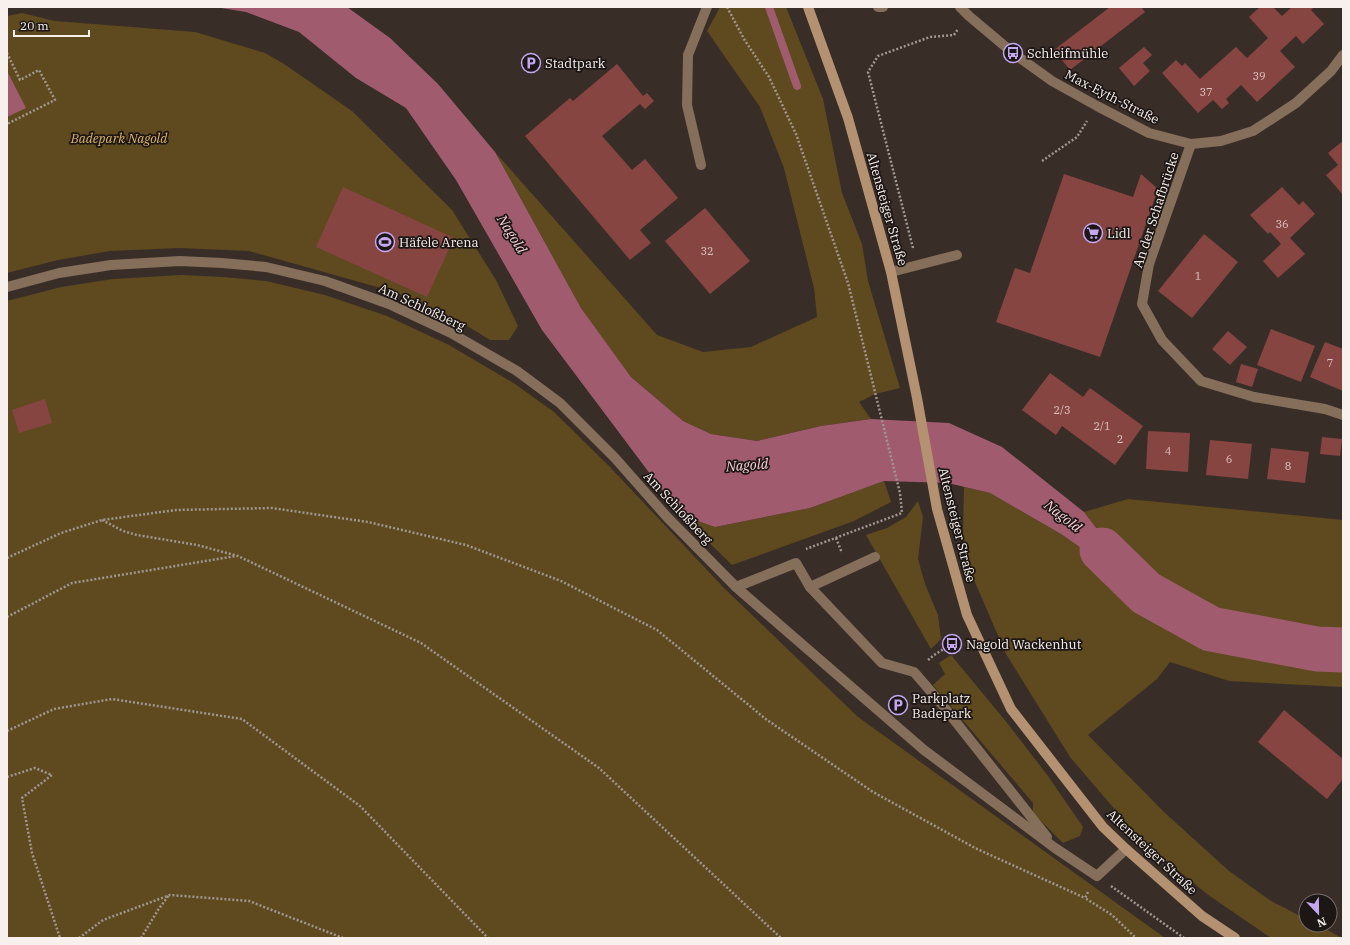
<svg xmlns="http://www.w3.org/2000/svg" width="1350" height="945" font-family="'IBM Plex Serif',serif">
<rect width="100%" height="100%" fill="#392d28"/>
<g fill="#5e4a1e">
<polygon points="720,7 786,7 823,99 842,193 862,244 868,281 900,388 875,394 859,402 871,419 821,426 757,441 711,434 683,421 631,377 581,308 495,152 657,335 703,352 751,347 817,317 814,288 784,168 760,107 707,31"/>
<polygon points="22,13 55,21 195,32 265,53 284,64 352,111 452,210 496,280 518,326 509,340 490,340 459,321 395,292 249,251 179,248 110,251 58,260 7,273 7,16"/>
<polygon points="181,275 223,277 266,281 325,295 387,316 449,345 515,384 554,412 609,466 725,589 858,717 1165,938 7,938 7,301 61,287 113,279"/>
<polygon points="884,481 891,502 854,521 732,565 681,515 715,527 810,508"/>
<polygon points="964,487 990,493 1061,534 1145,592 1084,512 1128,499 1343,520 1343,687 1229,681 1170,662 1157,679 1088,735 1164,812 1229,871 1271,901 1306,919 1306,925 1318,925 1342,938 1271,938 1207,894 1141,840 1070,757 1006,654 965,559 963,537"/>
<polygon points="918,501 923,517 918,559 925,584 938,615 941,639 931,649 866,535 887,528 906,517"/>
<polygon points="951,655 1008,724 1048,776 1083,827 1080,836 1063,843 1033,813 1033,803 933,685 945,674 939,663"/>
</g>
<g fill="#a05c6e">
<polygon points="215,7 347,7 390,38 438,84 495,152 581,308 631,377 683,421 711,434 757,441 821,426 871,419 949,423 1002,447 1084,512 1146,593 1061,534 990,493 948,483 884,481 810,508 715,527 681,515 542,330 456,180 406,108 356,78 299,32 246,12"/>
<polygon points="7,71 26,108 7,117"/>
</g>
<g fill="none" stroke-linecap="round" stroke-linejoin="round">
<polyline stroke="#a05c6e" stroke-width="8" points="769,7 797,86"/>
<polyline stroke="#a05c6e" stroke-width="45" points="1102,550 1146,593 1211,629 1317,649 1343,650"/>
</g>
<g fill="#874542">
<polygon points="1110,7 1141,7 1145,12 1070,70 1054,50"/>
<polygon points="1260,7 1273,7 1282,16 1292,7 1314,7 1311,10 1324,24 1303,44 1296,36 1280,51 1295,67 1257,102 1241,85 1226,99 1229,103 1222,109 1213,100 1198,113 1162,73 1176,60 1182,66 1185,63 1200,79 1236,47 1247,58 1268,38 1249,17"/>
<polygon points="1144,47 1152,55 1143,63 1150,71 1134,86 1119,68"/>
<polygon points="617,64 643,96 647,93 654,101 645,109 640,104 602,136 632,170 645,159 678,198 640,230 651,243 630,260 525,136 570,98 573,101"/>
<polygon points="1343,141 1343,195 1326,175 1338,165 1328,153"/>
<polygon points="1064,174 1133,197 1141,174 1158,189 1100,357 996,322 1015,268 1030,273"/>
<polygon points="343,187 454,238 427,297 316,247"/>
<polygon points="1282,187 1299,205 1303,201 1315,214 1290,238 1305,254 1278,278 1263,261 1281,244 1270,232 1268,234 1250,215"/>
<polygon points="705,208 750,261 710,294 665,241"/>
<polygon points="1204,234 1238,262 1192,318 1158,291"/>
<polygon points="1271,329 1315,346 1301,382 1257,365"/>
<polygon points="1228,331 1247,347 1230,365 1212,349"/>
<polygon points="1325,342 1343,349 1343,391 1310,377"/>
<polygon points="1241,364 1258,369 1252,387 1236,382"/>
<polygon points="1050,373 1083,397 1090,388 1143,426 1115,465 1062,426 1056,435 1022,410"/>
<polygon points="45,399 52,423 19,433 12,410"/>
<polygon points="1148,431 1190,433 1188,472 1146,469"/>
<polygon points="1322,437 1342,439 1340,456 1320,454"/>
<polygon points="1210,440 1252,444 1248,479 1206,475"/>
<polygon points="1271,448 1309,452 1305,483 1267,479"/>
<polygon points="1284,710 1343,759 1343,779 1327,799 1258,742"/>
</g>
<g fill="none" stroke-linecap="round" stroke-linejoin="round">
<g stroke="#a09692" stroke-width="2.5" stroke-dasharray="2 2" stroke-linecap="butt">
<polyline points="727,7 744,39 769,77 796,134 848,283 900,493 902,513 806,549"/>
<polyline points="7,53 20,80 39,70 55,100 7,124"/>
<polyline points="1042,161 1077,137 1087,121"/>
<polyline points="913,248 868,72 878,56 930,37 954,35 958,29"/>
<polyline points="102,520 123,531 137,535 197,545 238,556 421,643 599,768 781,938"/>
<polyline points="836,538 842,553"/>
<polyline points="7,558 61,533 102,520 176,510 272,508 368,522 466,545 561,581 657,630 767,720 873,792 977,849 1085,898"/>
<polyline points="7,617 72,583 236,556"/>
<polyline points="928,660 934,655 952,644"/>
<polyline points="7,731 54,709 112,699 242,719 360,806 488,938"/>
<polyline points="7,777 35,768 52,775 22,798 32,853 60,938"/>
<polyline points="1111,886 1184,938"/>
<polyline points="1088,892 1085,898 1112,915 1136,938"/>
<polyline points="79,938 103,920 170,895 249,901 343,938"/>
<polyline points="141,938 158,910 169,895"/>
</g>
<g stroke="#856e5a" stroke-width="10">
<polyline points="701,165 687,105 688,55 707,7"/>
<polyline points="891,272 957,255"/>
<polyline points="7,287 59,273 111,265 180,261 222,263 266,267 325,281 389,304 451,333 517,371 560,403 615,458 667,517 736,587 924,750 1055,848 1097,876 1126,849"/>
<polyline points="736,587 796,563 810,587 875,557"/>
<polyline points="810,587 882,663 914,672 940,702 1047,837"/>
</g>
<g stroke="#856e5a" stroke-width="10">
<polyline points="878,7 883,7"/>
<polyline points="960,7 969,16 1013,53 1052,81 1097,106 1149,133 1191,144 1221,141 1253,131 1296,103 1331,71 1343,55"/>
<polyline points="1191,144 1149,264 1142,304 1162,340 1201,381 1254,397 1325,409 1343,415"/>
</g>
<polyline stroke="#b49171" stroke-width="10" points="808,7 848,118 891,272 917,398 937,509 967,615 1011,709 1103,827 1126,849 1202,916 1235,938"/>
</g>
<defs>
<g id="bus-ring" transform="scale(1)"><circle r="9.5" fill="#1c1614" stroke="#c4a7f1" stroke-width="1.5"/><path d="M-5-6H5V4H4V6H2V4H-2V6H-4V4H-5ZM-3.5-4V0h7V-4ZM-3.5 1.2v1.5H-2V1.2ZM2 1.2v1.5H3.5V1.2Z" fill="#c4a7f1"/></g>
<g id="parking-ring" transform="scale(1)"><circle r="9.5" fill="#1c1614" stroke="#c4a7f1" stroke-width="1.5"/><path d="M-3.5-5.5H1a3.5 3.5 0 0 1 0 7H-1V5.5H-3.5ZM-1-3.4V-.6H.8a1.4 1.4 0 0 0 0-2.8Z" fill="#c4a7f1"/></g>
<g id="supermarket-ring" transform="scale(1)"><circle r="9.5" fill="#1c1614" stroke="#c4a7f1" stroke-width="1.5"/><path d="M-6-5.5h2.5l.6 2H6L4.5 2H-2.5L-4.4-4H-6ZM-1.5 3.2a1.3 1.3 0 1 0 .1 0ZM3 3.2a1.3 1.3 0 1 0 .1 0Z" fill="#c4a7f1"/></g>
<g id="stadium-ring" transform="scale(1)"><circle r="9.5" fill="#1c1614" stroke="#c4a7f1" stroke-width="1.5"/><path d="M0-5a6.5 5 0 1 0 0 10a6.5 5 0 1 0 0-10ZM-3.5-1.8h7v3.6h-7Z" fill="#c4a7f1"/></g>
</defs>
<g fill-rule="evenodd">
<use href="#bus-ring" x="1013" y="53"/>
<use href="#parking-ring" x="531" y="63"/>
<use href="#supermarket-ring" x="1093" y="233"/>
<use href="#stadium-ring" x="385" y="242"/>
<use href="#bus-ring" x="952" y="644"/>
<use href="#parking-ring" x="898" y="705"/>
</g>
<g text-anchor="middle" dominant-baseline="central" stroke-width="3.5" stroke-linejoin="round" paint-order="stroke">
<g font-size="11" fill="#dcc5c2">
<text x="1259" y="76">39</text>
<text x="1206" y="92">37</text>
<text x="1282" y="224">36</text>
<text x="707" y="251">32</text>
<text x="1198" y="276">1</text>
<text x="1330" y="363">7</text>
<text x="1062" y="410">2/3</text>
<text x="1102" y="426">2/1</text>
<text x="1120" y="439">2</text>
<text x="1168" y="451">4</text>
<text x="1229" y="459">6</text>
<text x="1288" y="466">8</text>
</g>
<g font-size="13" fill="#f8f0ec" stroke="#1c1614" text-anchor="start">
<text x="1027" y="53">Schleifmühle</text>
<text x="545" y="63">Stadtpark</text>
<text x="1107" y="233">Lidl</text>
<text x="399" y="242">Häfele Arena</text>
<text x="966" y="644">Nagold Wackenhut</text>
<text x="912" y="698">Parkplatz<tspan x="912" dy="15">Badepark</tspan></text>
</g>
<g font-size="13" fill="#f8f0ec" stroke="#1c1614">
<text transform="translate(1112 97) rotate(27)">Max-Eyth-Straße</text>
<text transform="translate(887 209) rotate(74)">Altensteiger Straße</text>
<text transform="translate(1156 210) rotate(-72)">An der Schafbrücke</text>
<text transform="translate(422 307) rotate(25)">Am Schloßberg</text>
<text transform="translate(678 508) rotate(47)">Am Schloßberg</text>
<text transform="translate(957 525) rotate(76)">Altensteiger Straße</text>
<text transform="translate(1152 852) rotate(43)">Altensteiger Straße</text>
</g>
<g font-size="13" font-style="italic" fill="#e4b95d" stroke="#1c1614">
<text x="119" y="138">Badepark Nagold</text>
</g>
<g font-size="14" font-style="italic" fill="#fed4de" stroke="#1c1614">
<text transform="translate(512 234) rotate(58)">Nagold</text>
<text transform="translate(747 465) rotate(-4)">Nagold</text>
<text transform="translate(1063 516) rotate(38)">Nagold</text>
</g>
</g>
<rect width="1350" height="945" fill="none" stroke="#f8f0ec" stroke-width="16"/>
<g transform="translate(1318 913) rotate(158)"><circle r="19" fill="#1c1614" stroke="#746d6a"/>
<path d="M0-3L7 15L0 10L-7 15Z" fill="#c4a7f1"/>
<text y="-6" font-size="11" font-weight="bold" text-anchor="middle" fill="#f8f0ec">N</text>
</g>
<path d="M14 30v6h75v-6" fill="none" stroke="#f8f0ec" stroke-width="2"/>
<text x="20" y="30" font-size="12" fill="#f8f0ec" stroke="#1c1614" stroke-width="3" paint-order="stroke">20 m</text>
</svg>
